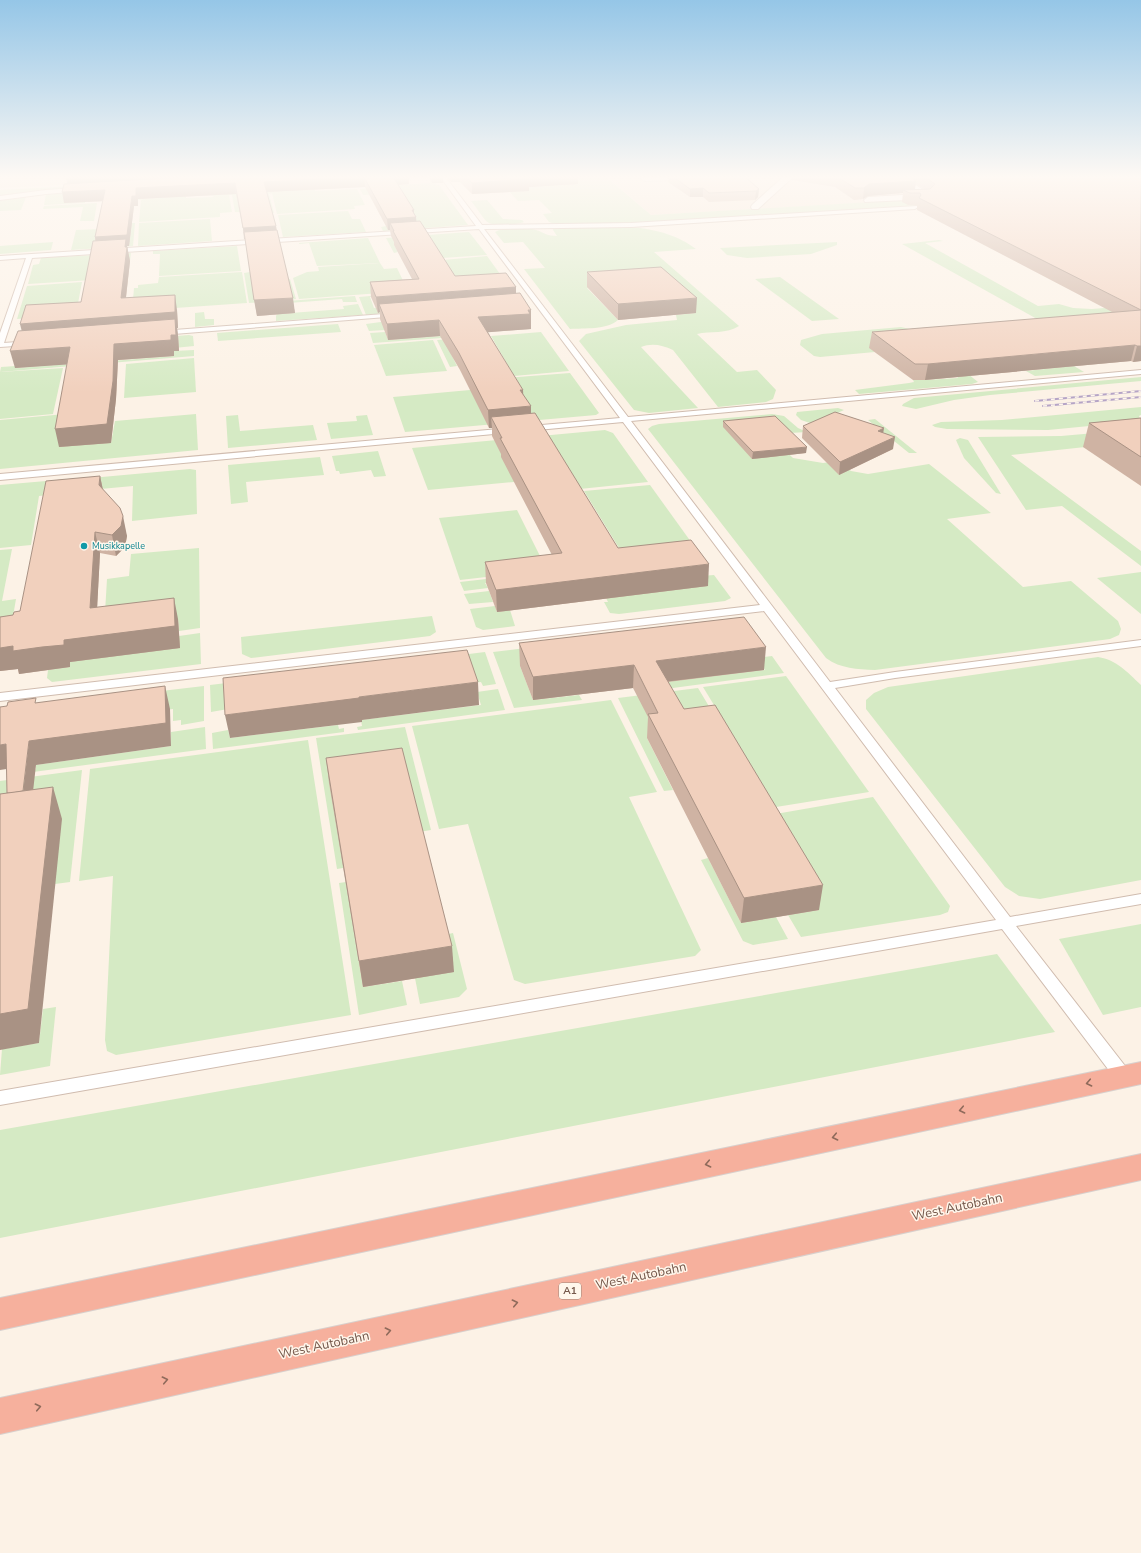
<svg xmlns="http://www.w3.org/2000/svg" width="1141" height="1553" font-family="'Nunito Sans',sans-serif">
<rect width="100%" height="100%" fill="#fcf2e6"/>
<g fill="#f4e4d4">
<polygon points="0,175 250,175 0,188"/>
<polygon points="605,175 1141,175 1141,187 651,215"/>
</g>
<g fill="#d5eac4">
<polygon points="284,175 327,175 53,190 0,196 0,190"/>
<polygon points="569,175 604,175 651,215 1037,192 920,206 640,222 641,224 555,224 549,222 543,214 552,213 539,200 518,201 506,188 578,184"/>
<polygon points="430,181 434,181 437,185 439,185 468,225 383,231 381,227 397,224 399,193 363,195 360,189 381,188 381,186 431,183"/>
<polygon points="314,187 315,191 357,189 365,205 354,206 355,209 277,214 272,193 269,194 274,213 238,203 240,212 235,212 232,195 229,195 232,212 220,213 220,217 139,222 141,200 118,201 174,197 186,194 186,198 214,197 211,195"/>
<polygon points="73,192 64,203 85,202 85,203 44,205 46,194"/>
<polygon points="26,197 21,210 0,211 0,200"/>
<path d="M 487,200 L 503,219 L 522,220 L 524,222 C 515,225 494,228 486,221 C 481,215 476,207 471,201 Z"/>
<polygon points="97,203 94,221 80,221 83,207 43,209 44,206"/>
<polygon points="348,211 352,219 360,219 366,232 283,237 278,215"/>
<polygon points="210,219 212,241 138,246 139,223"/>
<polygon points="132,223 135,223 133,246 71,250 76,230 101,229 130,238"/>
<path d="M 553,227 C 600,227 656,219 696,249 L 654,252 L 739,326 C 727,334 710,331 697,334 L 737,372 L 757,370 L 776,390 L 773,399 L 766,402 L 718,407 L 673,350 C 662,345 652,343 641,347 L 698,408 L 649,413 L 634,410 L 579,341 L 586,334 L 626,325 L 677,320 L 676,315 L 695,313 L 587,288 L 618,320 C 607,330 584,328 570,329 L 524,269 L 545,268 L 523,242 L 504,243 L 495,232 C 505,226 525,227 536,230 C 545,233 547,236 557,236 L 553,230 Z"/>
<polygon points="469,232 487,255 442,258 394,245 398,252 394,253 386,238"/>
<polygon points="368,238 380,263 317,266 309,243 299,244 299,243"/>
<polygon points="939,240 943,241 925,243 1038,306 1059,304 1073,308 1092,309 1141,305 1141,325 870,348 875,352 820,357 814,356 800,345 801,340 822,334 901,327 914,330 1037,319 902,244"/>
<polygon points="53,242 51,250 0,254 0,246"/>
<polygon points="837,242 837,245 811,254 747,258 727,255 720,248"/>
<polygon points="237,246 241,271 159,276 160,254 153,254 153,251"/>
<polygon points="131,253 130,261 92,280 28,284 33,265 39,264 41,258"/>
<polygon points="487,256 508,285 460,288 443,260"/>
<polygon points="380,263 384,269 397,268 408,291 299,299 293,278 307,272 319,271 318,267"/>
<polygon points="242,272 247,303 132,311 134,288 138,288 138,285 158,283 159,277"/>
<polygon points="250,272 253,291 290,279 296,299 249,303 244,273"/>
<polygon points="780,277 839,319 812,321 755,279"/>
<polygon points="82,282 76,314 17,319 27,286"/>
<polygon points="413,292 414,294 370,297 374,308 382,307 385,313 366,315 359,297"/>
<polygon points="355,296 357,302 343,302 342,299 275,304 273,302"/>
<polygon points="358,304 363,315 276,321 276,316 277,314 344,309 343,306"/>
<polygon points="204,312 205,319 214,319 214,325 195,327 195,313"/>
<polygon points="388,321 384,328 385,330 369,331 366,324"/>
<polygon points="338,324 341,332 218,341 217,333"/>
<polygon points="385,332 388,340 441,336 442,338 373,343 370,333"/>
<polygon points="541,332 569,371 514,376 491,336"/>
<polygon points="189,335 193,336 194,346 174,348 98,342"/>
<polygon points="484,336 451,354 457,366 450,367 437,340"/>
<polygon points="433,340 447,371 386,376 374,345"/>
<polygon points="194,350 194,356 98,364 99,362 174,356 174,351"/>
<polygon points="194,358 196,392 124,398 126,364"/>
<polygon points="84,363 84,365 0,372 1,367 16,366 16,368"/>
<polygon points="1074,366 1084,372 1035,376 1026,371"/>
<polygon points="63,368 53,414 0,419 0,372"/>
<polygon points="570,373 599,413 596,415 405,432 393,397 470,390 506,378"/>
<polygon points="968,374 978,382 972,384 859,394 855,390 909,383 914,382 913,380 923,379 926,380 958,378 956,375"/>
<polygon points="1141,377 1141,381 990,395 954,400 916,409 902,406 903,404 914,398"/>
<polygon points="1141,407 1141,415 1139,416 1141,421 1048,430 947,429 935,427 932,425 941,422 1002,420"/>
<polygon points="838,408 844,410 813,424 801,420 796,415 797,412"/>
<polygon points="65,414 111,443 115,421 196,414 198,450 0,469 0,420"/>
<path d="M 772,414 L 784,416 L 798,428 L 807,432 L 790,433 L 776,442 L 793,458 L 823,463 L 838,461 L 851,471 L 868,474 L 929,464 L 991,513 L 947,519 L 1023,587 L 1071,581 L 1118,621 L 1121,629 L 1119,635 L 1110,639 L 875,670 C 857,669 841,669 826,658 L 648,429 L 652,426 L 659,424 Z"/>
<polygon points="238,415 240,431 313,425 317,440 228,448 226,416"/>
<polygon points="367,415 373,435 331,439 327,423 357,421 356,416"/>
<polygon points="875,419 917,453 909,453 868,420"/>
<polygon points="605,430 613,433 648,482 570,490 514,482 428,490 412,448"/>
<polygon points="1095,433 1113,444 1011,455 1141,551 1141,566 1062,506 1026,510 978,437 1061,436"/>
<polygon points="960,438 968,440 1001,494 996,493 964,458 956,440"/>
<polygon points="378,451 386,476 374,477 371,470 340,474 339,471 336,471 332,456"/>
<polygon points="320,457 324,475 246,482 248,502 231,504 228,465"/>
<polygon points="190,469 196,470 197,514 132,521 133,486 79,491 80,479"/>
<polygon points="69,479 68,493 39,496 31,545 0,548 0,485"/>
<polygon points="650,485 699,553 627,561 584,491"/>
<polygon points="517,510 547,570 460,580 439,518"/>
<polygon points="199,548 200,628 179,631 178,619 104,629 107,579 129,576 131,554"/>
<polygon points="12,549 2,601 16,599 11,628 0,629 0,550"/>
<polygon points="573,569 577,573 485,583 488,588 464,591 460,582"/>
<polygon points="1141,572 1141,614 1097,578"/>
<polygon points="714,575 731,598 725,601 619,614 610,613 604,602 608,602 606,598 701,576"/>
<polygon points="489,591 493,602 469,604 464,594"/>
<polygon points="495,606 497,612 510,610 515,626 483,630 476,627 470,609"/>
<polygon points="432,616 436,632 430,636 251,658 242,654 241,637"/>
<polygon points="200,633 201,664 52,682 47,678 48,670 70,667 70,662 179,636"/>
<polygon points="526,648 533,664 520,666 533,700 579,695 582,700 514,708 493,652"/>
<polygon points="485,652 496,684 483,686 481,682 472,683 348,669"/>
<polygon points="772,656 784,673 658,690 655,683 765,670 757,658"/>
<path d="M 1098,657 C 1117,660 1127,672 1141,685 L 1141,880 L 1040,899 L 1019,896 L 1005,887 L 866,709 L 866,700 L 874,693 L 888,687 Z"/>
<polygon points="786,676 869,792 776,807 703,687"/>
<polygon points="235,682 228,709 211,712 210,685"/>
<polygon points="204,686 204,721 181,725 181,720 173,721 173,709 42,726 50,704"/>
<polygon points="698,688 770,808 647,738 673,790 664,791 618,698"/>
<polygon points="498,689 505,710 358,730 357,727 362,726 361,720 481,705 477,692"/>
<polygon points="611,700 657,792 629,797 701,950 695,956 525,984 514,980 468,824 439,829 412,726"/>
<polygon points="338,725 339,729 344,728 344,732 213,749 212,733 228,730 230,738"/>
<polygon points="205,727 206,749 33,772 36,769 36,765 171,746 171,732"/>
<polygon points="405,727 431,830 419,832 343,868 337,869 316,738"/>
<polygon points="308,740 351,1015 116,1055 107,1051 105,1040 113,876 79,881 90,769"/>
<polygon points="82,770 70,882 55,884 0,828 0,781"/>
<polygon points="873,797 950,906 948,912 940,915 801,937 788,915 819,910 764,816"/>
<polygon points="708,858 741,923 776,917 788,939 753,945 743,941 701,860"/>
<polygon points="346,882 363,987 402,981 407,1005 359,1015 339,883"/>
<polygon points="1141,924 1141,1007 1103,1015 1059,939"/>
<polygon points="453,933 467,989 459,997 420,1004 415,978 444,935"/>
<polygon points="997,954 1055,1032 0,1238 0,1130"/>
<polygon points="56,1007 50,1066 0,1075 2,1049 39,1043 43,1009"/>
</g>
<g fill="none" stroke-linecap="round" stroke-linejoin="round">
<g stroke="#d0bcaf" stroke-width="2">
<g id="service">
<polygon points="439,175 444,175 482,225 631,223 917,206 918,207 915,209 631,227 484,229 628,417 1141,370 1141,374 631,421 830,682 895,672 1141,640 1141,646 895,678 835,688 1010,917 1141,894 1141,904 1016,926 1129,1071 1132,1076 1129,1081 1123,1083 1117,1081 1002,929 0,1105 0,1091 996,920 764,611 0,701 0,693 760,605 623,422 0,480 0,474 620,418 479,229 32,258 4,343 30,341 34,343 30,345 0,347 0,333 26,258 0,260 0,256 476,226"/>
<polygon points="80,188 83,190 82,191 46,194 0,200 0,196 46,190"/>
<polygon points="397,313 400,315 399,316 161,335 158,333 161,331"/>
</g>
</g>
<g stroke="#d0bcaf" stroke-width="2">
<g id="minor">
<polygon points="673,175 701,175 702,177 698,179 645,181 641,179 645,177"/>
<polygon points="701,175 804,175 800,177 793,177 758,209 752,209 751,207 752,205 783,177 705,177"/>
<polygon points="891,175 901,175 932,196 928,199 865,202 864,200 868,197 919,194"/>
</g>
</g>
<g stroke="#d8d0cd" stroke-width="2">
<g id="motorway">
<polygon points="1141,1062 1141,1084 0,1330 0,1298"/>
<polygon points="1141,1154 1141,1180 0,1434 0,1398"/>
</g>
</g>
<use href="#service" fill="#fff" fill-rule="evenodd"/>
<use href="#minor" fill="#fff" fill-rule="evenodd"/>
<use href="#motorway" fill="#f6b09d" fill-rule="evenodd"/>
<g stroke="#b5a4c6" stroke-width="2">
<g id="rail">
<polyline points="1035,401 1141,391"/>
<polyline points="1043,406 1141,397"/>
</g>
</g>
<use href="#rail" stroke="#fff7ec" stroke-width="1.5" stroke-dasharray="4" stroke-linecap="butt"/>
</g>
<g fill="#cfb3a3" fill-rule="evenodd">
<polygon points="66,175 408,175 409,184 398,185 414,210 414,214 416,217 416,221 455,276 516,287 516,294 531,325 531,329 488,332 523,395 531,414 618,548 708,586 497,612 486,583 485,562 552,555 501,457 501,454 492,436 492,428 489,428 460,370 440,336 388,340 380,319 380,312 378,313 371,297 370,282 412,279 394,245 394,242 391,236 390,230 388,230 365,187 267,192 276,226 295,313 257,316 245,239 236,194 138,199 138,206 134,206 129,246 127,246 130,261 126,298 177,310 178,328 177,328 178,335 179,351 174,351 174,356 118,360 116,399 111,443 59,447 67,364 15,368 22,330 81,302 95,241 95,237 103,201 64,203 67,184"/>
<polygon points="427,175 442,175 443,183 432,183"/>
<polygon points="446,175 635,175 578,177 578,184 529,187 529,191 472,194 460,182 451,182"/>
<polygon points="669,175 743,175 759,189 758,197 755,200 709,202 703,197 690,197 668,182"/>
<path d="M 792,175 L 1141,175 L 1141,361 L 1133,362 L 1131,361 L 925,380 L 913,380 L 869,348 L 872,332 L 1114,313 L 917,210 L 917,205 L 908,205 L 902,202 L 903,193 L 868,196 L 863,199 L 854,200 L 835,187 L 792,180 ZM 916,184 L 924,189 L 915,189 Z"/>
<polygon points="587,272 696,313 618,320 587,287"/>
<polygon points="1141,418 1141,486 1083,447 1089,423"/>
<polygon points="723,421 806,453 752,459 723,427"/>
<polygon points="803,426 883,433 893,449 839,475 802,438"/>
<polygon points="100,476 103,490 127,536 125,547 116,556 100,553 97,607 178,619 180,648 70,662 70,667 48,670 19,674 18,669 0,671 0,617 13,615 20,611"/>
<polygon points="519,643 764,670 668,682 684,709 819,910 741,923 647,738 648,717 633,688 533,700 520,666"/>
<polygon points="326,758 454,972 363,987 329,783"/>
</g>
<g fill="#a99284">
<polygon points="100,175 298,175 68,187 66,177"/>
<polygon points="392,175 408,175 409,184 393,185"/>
<polygon points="432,175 442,175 443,183 432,183"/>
<polygon points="451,175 459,175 460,182 451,182"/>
<polygon points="525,175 578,175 578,184 529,187 529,191 472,194 472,183"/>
<polygon points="364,177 365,187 265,192 264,182"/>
<polygon points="916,181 914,193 903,190 903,193 868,196 863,199 864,188 869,184"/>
<polygon points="235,183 236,194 138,199 138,206 134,206 129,246 127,246 130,261 124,314 97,248 95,237 136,188"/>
<polygon points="703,188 703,197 690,197 690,189"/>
<polygon points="759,189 758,197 755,200 756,191"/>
<polygon points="105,190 107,201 64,203 62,192"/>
<polygon points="412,210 414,210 414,217 416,217 417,228 390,223 390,230 388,230 387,219"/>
<polygon points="276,226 277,237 244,239 243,228"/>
<polygon points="516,287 516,302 379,304 380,312 378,313 376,297"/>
<polygon points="175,295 177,310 178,328 177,328 178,335 179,351 174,351 174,356 118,360 116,399 111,443 59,447 55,429 114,344 171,335 24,340 20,324"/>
<polygon points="293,298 295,313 257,316 254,300"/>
<polygon points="697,298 696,313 618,320 618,304"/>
<polygon points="531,310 531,329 479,333 478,317"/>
<polygon points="439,320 440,336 388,340 387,324"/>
<polygon points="1135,345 1131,361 925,380 928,364"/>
<polygon points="1137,346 1141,346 1141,361 1133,362"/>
<polygon points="70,347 74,364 15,368 10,351"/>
<polygon points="520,390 523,390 524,407 531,406 531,425 491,417 492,428 489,428 488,410"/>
<polygon points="884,428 882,441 878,431"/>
<polygon points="895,437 893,449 839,475 840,462"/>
<polygon points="807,447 806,453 752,459 753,452"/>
<polygon points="100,476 104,495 99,485"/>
<polygon points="123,516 127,536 125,547 116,556 112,535"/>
<polygon points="95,532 100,553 96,630 90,608"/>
<polygon points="709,564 708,586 497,612 496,590"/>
<polygon points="174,598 178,619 180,648 70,662 70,667 48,670 19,674 18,669 0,671 0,648"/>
<polygon points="766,647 764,670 655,683 656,661"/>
<polygon points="634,665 633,688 533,700 533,677"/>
<polygon points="478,682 479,705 362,720 362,722 230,738 225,715 359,697"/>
<polygon points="165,686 170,709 171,746 36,765 30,818 23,793 29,741"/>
<polygon points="6,744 13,768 0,770 0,745"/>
<polygon points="53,787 62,819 39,1043 0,1050 0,1014"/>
<polygon points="823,885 819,910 741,923 744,898"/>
<polygon points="452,946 454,972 363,987 359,961"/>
</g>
<g fill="#f1d0bd" stroke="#a99284">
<polygon points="66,175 100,175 66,177"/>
<polygon points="216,175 392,175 414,210 412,210 416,217 387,219 364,177 264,182 276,226 243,228 235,183 136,188 136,196 132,196 127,235 95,237 105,190 62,192 64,184"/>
<polygon points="464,175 525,175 529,179 472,183"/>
<polygon points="671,175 743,175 759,189 756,191 709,193 703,188 690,189"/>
<polygon points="833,175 908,175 916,181 869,184 864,188 855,188 836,176"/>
<polygon points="922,175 1141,175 1141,310 919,198 921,195 920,193 910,193 903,190 930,189 935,184"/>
<polygon points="420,221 455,276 506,273 516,287 376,297 370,282 419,279 393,231 394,231 390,223"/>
<polygon points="277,230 293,298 254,300 244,232"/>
<polygon points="126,239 125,247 127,247 121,298 175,295 175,312 20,324 26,305 81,302 93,241"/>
<polygon points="661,267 697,298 618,304 587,272"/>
<polygon points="520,293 531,310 528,310 530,314 478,317 523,390 520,390 531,406 488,410 459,353 439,320 387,324 379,304"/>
<polygon points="1141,310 1141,346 1137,346 1135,345 928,364 915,364 872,332"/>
<polygon points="175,319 176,335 171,335 171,340 114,344 113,381 107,424 55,429 70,347 10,351 18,331"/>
<polygon points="835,412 884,428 878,431 895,437 840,462 803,426"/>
<polygon points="535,413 618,548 691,540 709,564 496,590 485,562 562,553 500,438 502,438 491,417"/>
<polygon points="775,416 807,447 753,452 723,421"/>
<polygon points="1141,418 1141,457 1089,423"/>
<polygon points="100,476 99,485 120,508 123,516 121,526 112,535 95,532 90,608 174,598 175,626 64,640 64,645 42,647 13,651 13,646 0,648 0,617 13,615 14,612 20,611 46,481"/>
<polygon points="744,617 766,647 656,661 684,709 715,705 823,885 744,898 648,714 658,713 634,665 533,677 519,643"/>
<polygon points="467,650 478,682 359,697 359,698 225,715 223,678"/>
<polygon points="165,686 166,723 29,741 23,791 12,793 7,793 6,744 0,745 0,707 7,706 8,702 36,698 35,703"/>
<polygon points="402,748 452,946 359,961 326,758"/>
<polygon points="53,787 28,1009 0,1014 0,794"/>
</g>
<defs><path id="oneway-chevron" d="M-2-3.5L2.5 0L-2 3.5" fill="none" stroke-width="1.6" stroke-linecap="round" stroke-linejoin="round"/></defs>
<g stroke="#8f6a5b">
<use href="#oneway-chevron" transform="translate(1089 1083) rotate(168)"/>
<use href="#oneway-chevron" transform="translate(962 1110) rotate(168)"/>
<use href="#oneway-chevron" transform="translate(835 1137) rotate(168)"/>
<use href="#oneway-chevron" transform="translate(708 1164) rotate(168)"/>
<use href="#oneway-chevron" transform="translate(515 1303) rotate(-12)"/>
<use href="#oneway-chevron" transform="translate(388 1331) rotate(-12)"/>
<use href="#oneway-chevron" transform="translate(165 1380) rotate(-12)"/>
<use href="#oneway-chevron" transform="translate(38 1407) rotate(-12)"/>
</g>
<linearGradient id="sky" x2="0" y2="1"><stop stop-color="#95c6e7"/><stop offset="0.45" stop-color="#fef9f4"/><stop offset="1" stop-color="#fef9f4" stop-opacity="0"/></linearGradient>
<rect width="1141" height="393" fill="url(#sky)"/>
<circle fill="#0f9aa8" stroke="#fff7ec" stroke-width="1.5" cx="84" cy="546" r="4"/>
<g text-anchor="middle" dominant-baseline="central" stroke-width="3" stroke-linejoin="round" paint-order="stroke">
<g font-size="9" fill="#0d838f" stroke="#fff7ec" text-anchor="start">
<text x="92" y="546">Musikkapelle</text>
</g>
<rect fill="#fff7ec" stroke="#9e887b" stroke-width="1" x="559" y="1283" width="22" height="16" rx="3"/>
<g font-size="10" font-weight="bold" fill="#75584b">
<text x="570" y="1291">A1</text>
</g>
<g font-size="13" fill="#75584b" stroke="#fff7ec">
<text transform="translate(957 1207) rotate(-12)">West Autobahn</text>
<text transform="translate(641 1276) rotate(-12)">West Autobahn</text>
<text transform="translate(324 1345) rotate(-12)">West Autobahn</text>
</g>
</g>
</svg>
